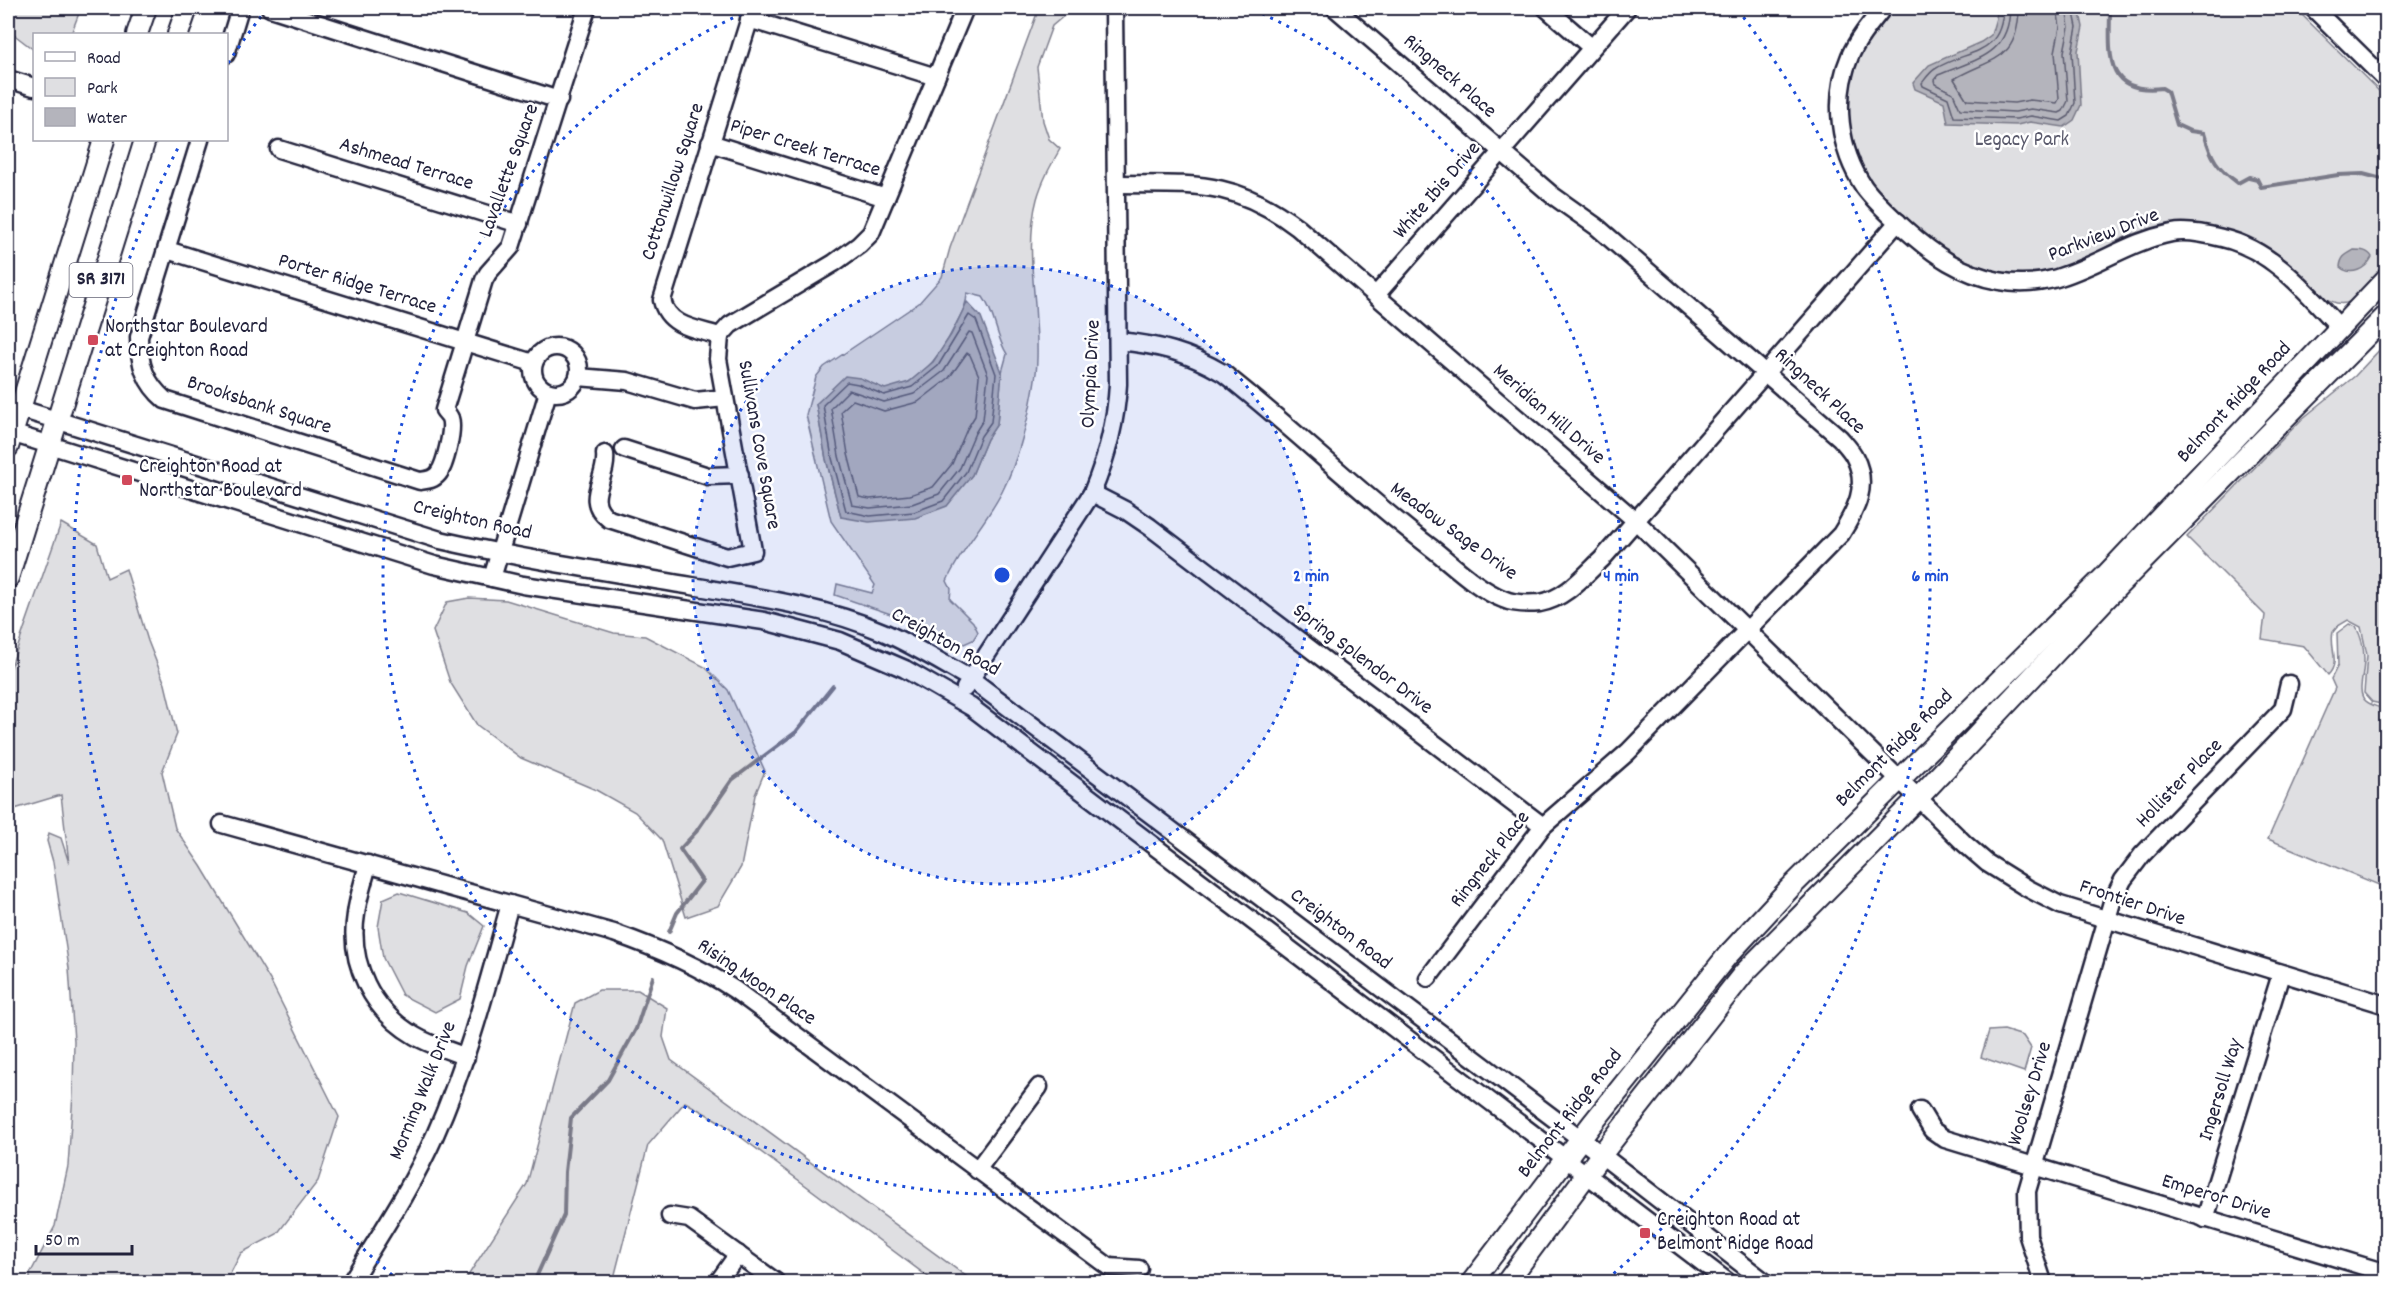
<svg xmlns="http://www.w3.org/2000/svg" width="2394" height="1290" font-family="Dekko,sans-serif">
<rect width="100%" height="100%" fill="#fff"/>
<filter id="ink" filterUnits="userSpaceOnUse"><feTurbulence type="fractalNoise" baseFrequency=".0167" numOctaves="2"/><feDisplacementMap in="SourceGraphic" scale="12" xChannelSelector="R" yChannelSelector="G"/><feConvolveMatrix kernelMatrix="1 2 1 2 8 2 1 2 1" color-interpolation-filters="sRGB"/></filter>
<g filter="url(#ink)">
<g fill="#dfdfe2" stroke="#80808e" stroke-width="1.5" fill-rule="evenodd">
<polygon points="8,8 81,8 71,34 34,34 34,50 8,30"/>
<path d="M 1039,8 L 1072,9 L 1052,26 L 1037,67 L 1043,121 L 1049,139 L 1060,149 C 1051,165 1042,181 1037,199 C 1028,232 1032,271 1035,304 C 1036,328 1039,349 1036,373 C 1031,410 1019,459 1002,492 C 986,523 961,549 947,581 L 951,589 L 950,599 L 973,622 L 978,632 L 973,640 L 964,644 L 949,640 L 917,623 L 835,595 L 837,584 L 872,593 L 875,585 L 831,521 L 806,415 L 816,377 L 824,367 L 919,303 L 942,277 L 950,248 ZM 967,293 L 983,297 C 996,315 995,335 1007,354 L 1002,372 L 997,424 L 987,439 L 972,475 L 841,517 L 826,459 L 816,404 L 860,378 C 867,382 879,389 886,389 C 921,386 943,351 956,324 C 961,314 967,305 967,293 Z"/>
<path d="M 1893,8 L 2295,8 L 2386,98 L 2386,268 C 2375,280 2362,299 2346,303 C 2321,308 2293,267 2274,253 C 2254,239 2231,230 2207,226 C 2176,222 2143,227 2115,242 C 2102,249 2089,259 2076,265 C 2022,287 1966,269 1924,234 C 1898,211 1874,192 1859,160 C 1840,121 1845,71 1870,35 C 1876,25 1885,17 1893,8 Z"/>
<path d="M 2386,343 L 2386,705 L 2372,702 L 2364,693 L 2367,655 L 2361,627 L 2348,620 L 2338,626 L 2333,632 C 2329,647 2341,662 2328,675 L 2304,646 L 2262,639 L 2265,615 L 2187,537 L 2302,419 L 2355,376 Z"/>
<polygon points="61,523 97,544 107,578 126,569 148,641 165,684 177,734 162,772 175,828 201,866 270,980 339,1117 318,1181 277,1234 241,1253 226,1282 30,1282 30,1274 55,1226 68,1166 73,1094 74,1041 69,968 53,862 47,841 49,833 61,838 69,863 61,795 8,811 8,675"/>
<polygon points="469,598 506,600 614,633 645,636 705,667 728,690 765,771 755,795 741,867 718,906 686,917 662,840 635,812 596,790 521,758 477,725 450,682 433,631 447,602"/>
<path d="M 2349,624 L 2356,627 C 2361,636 2364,648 2364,659 C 2364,686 2349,702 2386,709 L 2386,888 L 2268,839 L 2335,688 L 2331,679 L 2338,665 L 2337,633 Z"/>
<polygon points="399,892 468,913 484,926 468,966 460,999 435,1012 402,995 383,958 378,927 383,899"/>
<polygon points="599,990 638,990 667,1008 663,1037 671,1060 974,1282 935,1282 722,1123 685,1102 648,1145 613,1282 464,1282 527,1184 575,1003"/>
<polygon points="2004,1030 2023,1036 2031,1048 2024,1072 1981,1057 1989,1031"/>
</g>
<g fill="#b4b4bc" stroke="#7a7a88" stroke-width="1.5">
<polygon points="1997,8 2079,8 2083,27 2078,51 2081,105 2074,120 2064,127 2030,122 2017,125 1948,123 1944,102 1915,89 1913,83 1929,65 1981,42 1991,35 1996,18"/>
<path d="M 2354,250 C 2361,250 2368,250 2372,257 C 2366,269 2351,277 2340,267 C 2341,257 2345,255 2354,250 Z"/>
<polygon points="967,302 981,317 1002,372 997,424 987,439 972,475 947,506 915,518 869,522 841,517 826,459 816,404 845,376 860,378 885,389 909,382 933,362 951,335"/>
</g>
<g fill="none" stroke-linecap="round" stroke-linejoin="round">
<g stroke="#5c5c6f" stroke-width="1.5">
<path d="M 2003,8 C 2002,57 1967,49 1935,69 C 1930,72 1926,78 1922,83 L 1923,86 L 1948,98 L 1954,117 L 2016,119 L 2031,116 L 2061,121 L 2069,116 L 2075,103 L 2072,52 L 2077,27 L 2073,8"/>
<path d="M 2010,8 C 2009,56 1976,59 1938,75 L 1934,80 L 1935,84 L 1953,93 L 1960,109 L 2015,112 L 2031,109 L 2059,113 L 2063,111 L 2068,101 L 2064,52 L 2069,27 L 2066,8"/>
<path d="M 2019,8 C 2018,63 1991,57 1954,79 L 1967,100 L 2014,103 L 2030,100 L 2057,103 L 2059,99 L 2055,52 L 2060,27 L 2057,8"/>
<polygon points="969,315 976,320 996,374 991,422 981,436 966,472 943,501 914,512 870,516 846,511 832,458 823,405 847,382 858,384 884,395 912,387 938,366"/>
<polygon points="969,332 972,333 988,375 983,420 975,433 960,468 939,494 912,504 870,508 852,505 839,456 831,408 849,390 884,402 914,394 944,371"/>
<polygon points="967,353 970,355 979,376 975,416 967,429 952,464 933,487 910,495 870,499 859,497 848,454 841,411 853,400 884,411 918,402 949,378"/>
</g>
<g stroke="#7a7a88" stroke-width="4">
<path d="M 2110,8 C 2110,51 2102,95 2162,88 L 2167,91 L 2177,125 L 2190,131 L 2204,133 C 2211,158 2217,168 2238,183 L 2249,177 L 2257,179 L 2261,187 L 2338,175 L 2363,174 L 2386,180"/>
<polyline points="669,932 677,913 702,881 680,849 696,832 732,780 796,732 833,686"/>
<polyline points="534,1282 564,1215 565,1172 571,1118 608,1080 636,1029 653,977"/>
</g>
<g stroke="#22223b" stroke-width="21">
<g id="minor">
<polyline points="270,8 559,100"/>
<path d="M 1335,8 L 1552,195 L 1597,227 L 1840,438 C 1845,444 1852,451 1855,458 C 1869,486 1856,510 1841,534 L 1628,752 L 1543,826 L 1428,978"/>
<polyline points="1546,8 1591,47"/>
<path d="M 1883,8 C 1871,23 1858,38 1850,56 C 1832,98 1839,150 1864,187 C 1875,202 1892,217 1905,229 C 1934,255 1961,274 1999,281 C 2067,294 2110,245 2172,233 C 2187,230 2206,234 2222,238 C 2271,249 2306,291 2339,327"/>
<polyline points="2313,8 2386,80"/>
<polyline points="749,19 936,77"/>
<polyline points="226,54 240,8"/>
<polyline points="8,79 34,87"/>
<path d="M 200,140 L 139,337 C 139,364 145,383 165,400 L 420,481 C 427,480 433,480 438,474 C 445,466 454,429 450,418 C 450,417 445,411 444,410 L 484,280 L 488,273 L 511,247 L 587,8"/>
<polyline points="710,143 886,198"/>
<polyline points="279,149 519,224"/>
<path d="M 1116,184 C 1192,185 1232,178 1297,227 L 1636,521 L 1965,844 L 1987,863 L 2027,888 L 2060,905 L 2386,1005"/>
<polyline points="167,250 533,363"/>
<polyline points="1376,295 1627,8"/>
<path d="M 720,336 C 697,329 668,327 662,300 L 753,8"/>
<path d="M 1118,341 C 1159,345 1187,352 1223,373 C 1295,429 1360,494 1433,549 C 1453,565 1479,590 1503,599 C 1514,604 1528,604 1540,603 C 1565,599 1584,576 1602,559 L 1898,222"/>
<circle cx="556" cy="370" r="23"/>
<polyline points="578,377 627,381 695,401 725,398"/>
<path d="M 8,405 L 440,540 C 524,559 608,572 692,586 C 756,597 822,606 883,632 C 913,645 942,663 971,679 L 1581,1139 L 1765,1282"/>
<polyline points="8,432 434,565 523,585 764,621 840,641 905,669 971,707 1728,1282"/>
<polyline points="624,449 708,476 740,475"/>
<path d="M 605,454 C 608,480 582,499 609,519 L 727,557 L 753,551 L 718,359 L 720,336 L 730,325 L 834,263 L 859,245 L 871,233 L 965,8"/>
<polyline points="1092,493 1125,510 1150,527 1543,826"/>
<polyline points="492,578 548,392"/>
<path d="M 965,688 L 1092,493 C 1107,457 1116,423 1118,384 L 1114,8"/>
<path d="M 222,824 L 614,933 C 657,948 697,965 735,990 L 1109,1267 L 1139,1269"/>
<path d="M 368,864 C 364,881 358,897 356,914 C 348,963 372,1011 415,1036 C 430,1045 449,1050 466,1057"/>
<polyline points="1920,1110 1932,1130 1945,1139 2386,1273"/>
<polyline points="977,1170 1039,1087"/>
<polyline points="670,1216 689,1219 776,1282"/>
<polyline points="2205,1219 2281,974"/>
<path d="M 351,1282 C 380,1234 412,1187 435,1135 C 468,1061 488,982 510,904"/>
<polyline points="718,1282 738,1254"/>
<polyline points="2043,1282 2028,1236 2027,1191 2112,902 2123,880 2142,855 2283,709 2289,684"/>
</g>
</g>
<g stroke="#22223b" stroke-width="24">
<g id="major">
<polyline points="137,34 146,8"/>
<polyline points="178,34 187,8"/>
<polyline points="8,447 104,140"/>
<polyline points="8,578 145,140"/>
<polyline points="1472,1282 1592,1124 1727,956 1790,888 2104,577 2386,279"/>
<polyline points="1507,1282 1601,1155 1744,973 1918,798 2118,586 2386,316"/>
</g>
</g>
<use href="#minor" stroke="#fff" stroke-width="16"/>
<use href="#major" stroke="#fff" stroke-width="20"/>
</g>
</g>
<circle cx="1002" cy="575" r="309" fill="#1d4ed8" fill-opacity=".12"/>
<g fill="none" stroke="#1d4ed8" stroke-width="3" stroke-dasharray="3 6">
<circle cx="1002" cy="575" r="309"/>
<path d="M1254 10A619 619 0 1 1 750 10"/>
<path d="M399 1281A928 928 0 0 1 179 146M228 63A928 928 0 0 1 266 10M1738 10A928 928 0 0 1 1605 1281"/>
</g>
<g fill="#d1495b" stroke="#fff" stroke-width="2">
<rect x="87" y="334" width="12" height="12" rx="3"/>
<rect x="121" y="474" width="12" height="12" rx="3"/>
<rect x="1639" y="1227" width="12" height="12" rx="3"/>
</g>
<g text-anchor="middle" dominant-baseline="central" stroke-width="5" stroke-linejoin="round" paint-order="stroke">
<rect fill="#fff" stroke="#646476" stroke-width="1.5" x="69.5" y="263" width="63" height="34" rx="4.5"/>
<g font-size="20" font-weight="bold" fill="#22223b">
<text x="101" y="280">SR 3171</text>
</g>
<g font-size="21" fill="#22223b" stroke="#fff">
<text transform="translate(1449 77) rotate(41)">Ringneck Place</text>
<text transform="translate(805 149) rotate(17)">Piper Creek Terrace</text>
<text transform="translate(406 165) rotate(17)">Ashmead Terrace</text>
<text transform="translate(510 171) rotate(-70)">Lavallette Square</text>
<text transform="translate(674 182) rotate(-72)">Cottonwillow Square</text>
<text transform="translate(1438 191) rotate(-49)">White Ibis Drive</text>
<text transform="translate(2104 236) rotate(-21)">Parkview Drive</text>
<text transform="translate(357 285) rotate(17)">Porter Ridge Terrace</text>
<text transform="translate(1092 374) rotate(-87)">Olympia Drive</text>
<text transform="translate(1819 392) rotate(43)">Ringneck Place</text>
<text transform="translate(2235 403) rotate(-47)">Belmont Ridge Road</text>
<text transform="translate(259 406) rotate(18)">Brooksbank Square</text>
<text transform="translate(1548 415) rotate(41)">Meridian Hill Drive</text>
<text transform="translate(758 445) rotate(80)">Sullivans Cove Square</text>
<text transform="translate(472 521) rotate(13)">Creighton Road</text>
<text transform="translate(1453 532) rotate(36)">Meadow Sage Drive</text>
<text transform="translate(945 643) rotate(29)">Creighton Road</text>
<text transform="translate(1362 660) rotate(37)">Spring Splendor Drive</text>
<text transform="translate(1895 749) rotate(-45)">Belmont Ridge Road</text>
<text transform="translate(2180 784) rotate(-46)">Hollister Place</text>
<text transform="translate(1491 860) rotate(-52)">Ringneck Place</text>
<text transform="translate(2132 904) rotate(18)">Frontier Drive</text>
<text transform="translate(1340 930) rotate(37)">Creighton Road</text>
<text transform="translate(756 983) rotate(34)">Rising Moon Place</text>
<text transform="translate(2222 1090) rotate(-73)">Ingersoll Way</text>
<text transform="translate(424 1091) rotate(-68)">Morning Walk Drive</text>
<text transform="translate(2031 1094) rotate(-73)">Woolsey Drive</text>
<text transform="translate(1571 1114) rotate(-52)">Belmont Ridge Road</text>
<text transform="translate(2216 1198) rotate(17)">Emperor Drive</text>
</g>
<g font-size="21" fill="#5b5b6d" stroke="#fff">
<text x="2022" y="141">Legacy Park</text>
</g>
<g font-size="21" fill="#22223b" stroke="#fff" text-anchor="start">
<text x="105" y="328">Northstar Boulevard<tspan x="105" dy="24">at Creighton Road</tspan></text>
<text x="139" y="468">Creighton Road at<tspan x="139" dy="24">Northstar Boulevard</tspan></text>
<text x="1657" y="1221">Creighton Road at<tspan x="1657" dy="24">Belmont Ridge Road</tspan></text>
</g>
</g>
<circle cx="1002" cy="575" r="9" fill="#1d4ed8" stroke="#fff" stroke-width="3"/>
<g font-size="18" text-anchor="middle" font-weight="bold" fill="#1d4ed8" stroke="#fff" stroke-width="5" stroke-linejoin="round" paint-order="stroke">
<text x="1311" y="581">2 min</text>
<text x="1621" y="581">4 min</text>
<text x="1930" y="581">6 min</text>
</g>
<rect width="2394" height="1290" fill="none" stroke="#fff" stroke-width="30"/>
<rect x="15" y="15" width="2364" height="1260" fill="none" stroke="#22223b" stroke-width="2" filter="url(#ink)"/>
<rect x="33" y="33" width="195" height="108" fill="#ffffff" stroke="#a7a7b1" stroke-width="1.5"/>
<rect x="45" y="52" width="30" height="9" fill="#ffffff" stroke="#a7a7b1" stroke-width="1.5"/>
<text x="87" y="63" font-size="18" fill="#22223b">Road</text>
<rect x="45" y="78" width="30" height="18" fill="#dfdfe2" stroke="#a7a7b1" stroke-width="1.5"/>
<text x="87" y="93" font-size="18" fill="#22223b">Park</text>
<rect x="45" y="108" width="30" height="18" fill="#b4b4bc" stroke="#a7a7b1" stroke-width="1.5"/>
<text x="87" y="123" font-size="18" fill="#22223b">Water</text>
<path d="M36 1245v9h96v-9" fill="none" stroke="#22223b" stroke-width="3"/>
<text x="45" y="1245" font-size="18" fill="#22223b" stroke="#ffffff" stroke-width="4.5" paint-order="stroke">50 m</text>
</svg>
